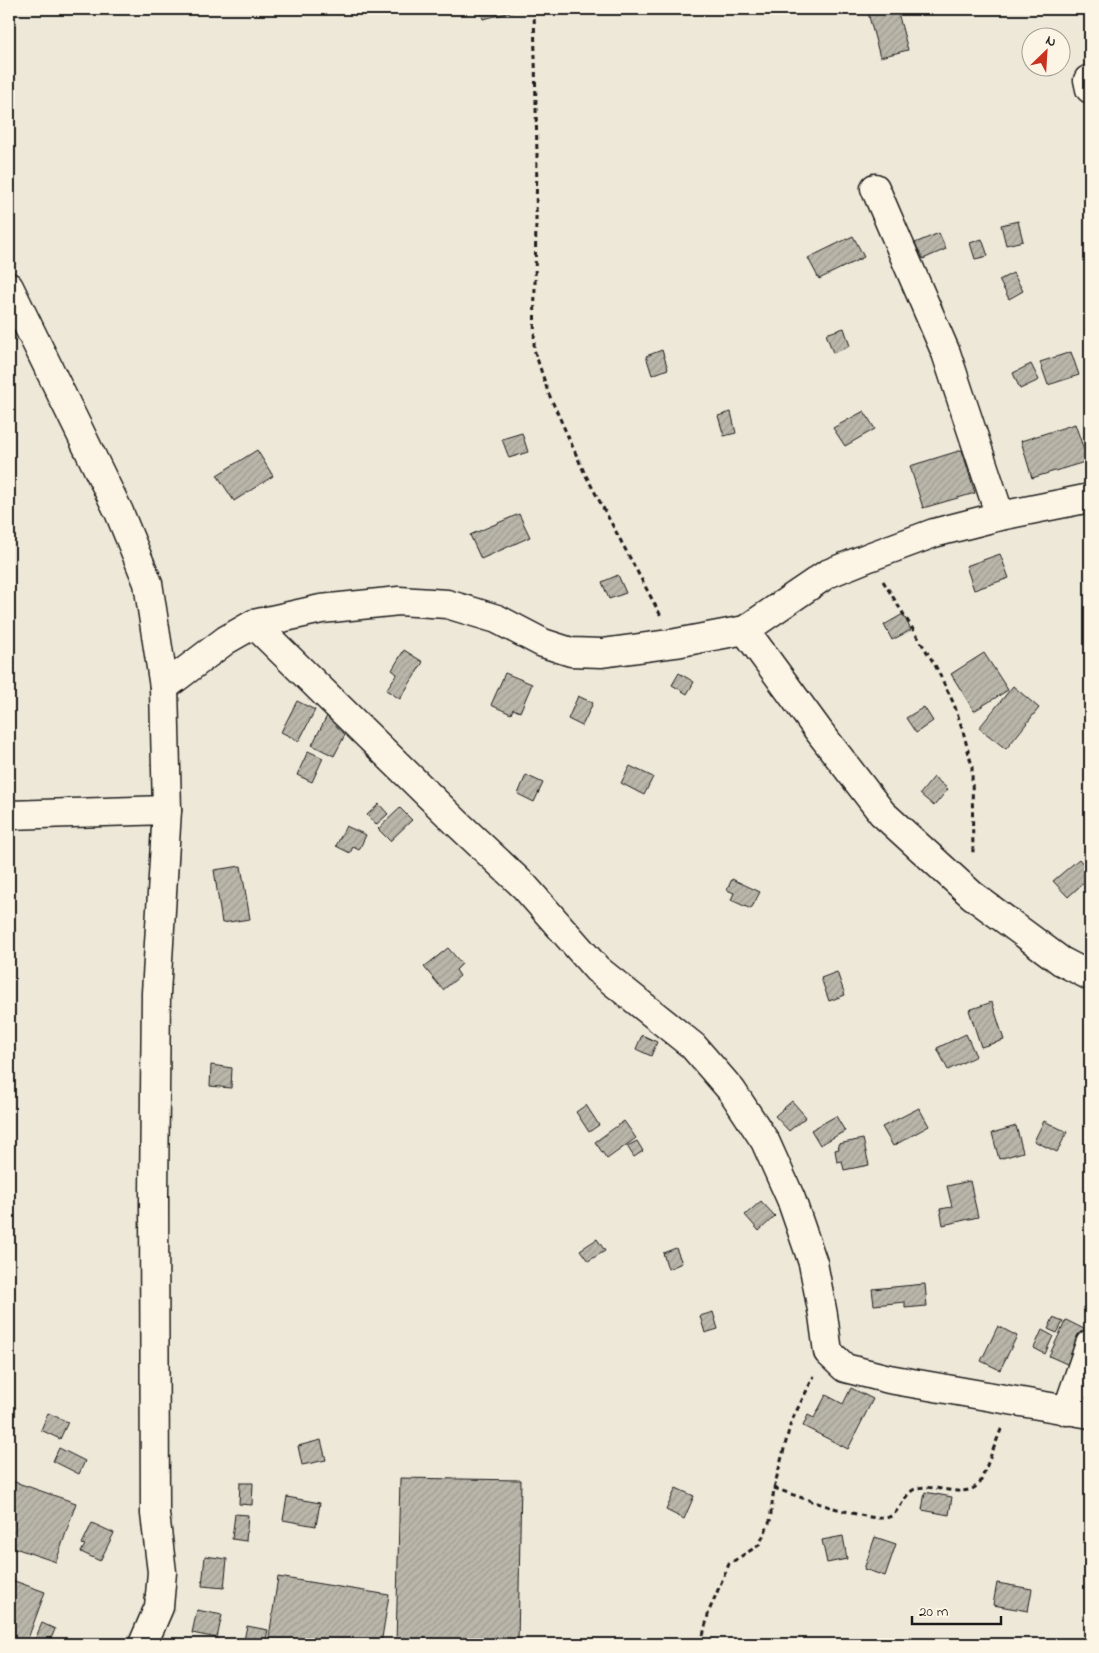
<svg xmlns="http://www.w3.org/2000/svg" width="1099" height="1653" font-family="'Indie Flower',sans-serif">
<defs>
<pattern id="building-hatch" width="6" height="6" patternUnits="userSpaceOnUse" patternTransform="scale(1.25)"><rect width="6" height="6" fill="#bab6aa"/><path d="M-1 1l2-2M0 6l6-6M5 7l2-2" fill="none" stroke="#9f9c92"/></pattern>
</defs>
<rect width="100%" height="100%" fill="#eee8d9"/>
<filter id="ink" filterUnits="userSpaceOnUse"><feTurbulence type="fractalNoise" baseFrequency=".02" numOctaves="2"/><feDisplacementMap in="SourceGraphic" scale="10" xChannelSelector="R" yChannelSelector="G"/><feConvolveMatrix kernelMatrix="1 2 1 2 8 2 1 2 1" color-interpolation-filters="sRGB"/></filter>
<g filter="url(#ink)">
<g fill="url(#building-hatch)" stroke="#1c1c1c">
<polygon points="480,9 516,9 516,11 483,19"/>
<polygon points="867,9 897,9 908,50 880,57"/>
<polygon points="1018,221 1023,241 1006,245 1001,225"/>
<polygon points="939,233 946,249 923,259 915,243"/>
<polygon points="853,236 864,257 819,279 808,258"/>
<polygon points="982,239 988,256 975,259 970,243"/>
<polygon points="1013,273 1023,291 1009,299 999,280"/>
<polygon points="844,328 850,346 833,353 826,334"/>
<polygon points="662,350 668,369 652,375 646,356"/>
<polygon points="1071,352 1079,375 1048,385 1040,362"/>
<polygon points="1031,364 1039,380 1020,389 1013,373"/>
<polygon points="864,411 875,429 845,446 833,428"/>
<polygon points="731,412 736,433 724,436 718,416"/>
<polygon points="1075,424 1088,461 1032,478 1021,441"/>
<polygon points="522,433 528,452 509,458 502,439"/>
<polygon points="257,450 273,476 234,501 217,475"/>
<polygon points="962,450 975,493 923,508 910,466"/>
<polygon points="519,514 530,537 481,559 470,535"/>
<polygon points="1000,554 1009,578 974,590 966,566"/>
<polygon points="618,575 626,593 609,599 602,582"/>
<polygon points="903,614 911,630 892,640 884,625"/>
<polygon points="404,650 423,662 400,699 386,690 397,674 392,670"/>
<polygon points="984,653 1008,690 974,711 951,674"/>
<polygon points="505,673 532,684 520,712 513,709 511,714 491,705"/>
<polygon points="679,673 694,682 687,694 672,685"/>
<polygon points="1013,686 1039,708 1006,749 979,728"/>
<polygon points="578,696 593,703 582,726 568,719"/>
<polygon points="297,701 315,710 299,741 281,732"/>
<polygon points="924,707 933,721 916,733 906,718"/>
<polygon points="327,716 349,727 334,756 312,745"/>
<polygon points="308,751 323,758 312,782 297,775"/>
<polygon points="630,766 653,777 644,795 621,783"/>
<polygon points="526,775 543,783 534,802 518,794"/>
<polygon points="934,777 948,789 934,806 920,794"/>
<polygon points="379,804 388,814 376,825 367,815"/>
<polygon points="400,808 412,820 390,841 378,829"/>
<polygon points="346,826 366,835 359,850 353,847 350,853 336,846"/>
<polygon points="1079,859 1090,872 1090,877 1068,897 1053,881"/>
<polygon points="241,866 250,919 222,923 214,870"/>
<polygon points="732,879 760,892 751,909 731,900 734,893 727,890"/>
<polygon points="448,948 462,964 456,970 460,976 443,990 424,967"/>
<polygon points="837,972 845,995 829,1001 821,978"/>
<polygon points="992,1002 1004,1040 981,1047 969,1010"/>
<polygon points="966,1034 976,1056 948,1070 937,1048"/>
<polygon points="642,1035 657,1042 651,1056 636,1049"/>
<polygon points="211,1065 232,1068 231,1088 210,1086"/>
<polygon points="792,1101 806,1117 789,1131 775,1116"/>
<polygon points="586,1105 599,1125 589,1132 576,1112"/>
<polygon points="919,1108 929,1126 893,1146 882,1127"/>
<polygon points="836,1116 845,1131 820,1145 811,1130"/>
<polygon points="624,1121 636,1138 607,1159 595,1142"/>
<polygon points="1044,1121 1067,1132 1057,1152 1034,1141"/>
<polygon points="1016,1126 1023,1152 999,1159 992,1133"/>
<polygon points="863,1139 869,1165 844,1170 842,1161 837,1162 835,1150 839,1149 838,1144"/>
<polygon points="637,1141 643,1151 634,1157 627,1146"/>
<polygon points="970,1181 978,1217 943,1225 940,1209 952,1207 947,1186"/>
<polygon points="761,1201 775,1216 759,1231 745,1215"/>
<polygon points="597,1239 605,1251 588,1261 580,1250"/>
<polygon points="676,1248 682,1263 668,1269 663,1253"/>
<polygon points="925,1284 927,1306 905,1308 905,1302 874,1305 872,1289"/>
<polygon points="713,1312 718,1329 705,1333 700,1316"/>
<polygon points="1053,1318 1063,1322 1057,1333 1048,1329"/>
<polygon points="1066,1320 1086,1330 1069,1365 1049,1356"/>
<polygon points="998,1326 1017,1336 1000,1370 981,1361"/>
<polygon points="1042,1330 1053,1336 1045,1354 1034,1348"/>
<polygon points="851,1388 873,1399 848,1449 803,1426 808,1415 814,1418 826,1395 843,1404"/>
<polygon points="48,1413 68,1422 60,1439 41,1430"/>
<polygon points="321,1440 326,1460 302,1465 298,1446"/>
<polygon points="59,1448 85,1461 79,1474 53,1461"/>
<polygon points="400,1478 521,1480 518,1644 396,1644"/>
<polygon points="9,1480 76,1503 56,1562 9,1546"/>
<polygon points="240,1483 253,1483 252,1505 239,1504"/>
<polygon points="676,1488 694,1496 684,1519 666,1510"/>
<polygon points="925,1492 952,1497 949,1515 922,1510"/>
<polygon points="287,1497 320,1503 316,1526 283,1520"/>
<polygon points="235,1514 248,1515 246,1541 232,1539"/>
<polygon points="92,1523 114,1533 100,1561 81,1552 85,1545 82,1544"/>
<polygon points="843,1536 847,1559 827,1563 822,1540"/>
<polygon points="875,1537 896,1544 885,1576 864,1569"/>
<polygon points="205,1556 227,1559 224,1588 202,1586"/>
<polygon points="278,1577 389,1595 381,1644 268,1644"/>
<polygon points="9,1579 45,1592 26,1644 9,1644"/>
<polygon points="997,1583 1032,1589 1028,1611 993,1605"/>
<polygon points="197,1610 222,1615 217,1638 192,1633"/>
<polygon points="42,1623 55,1629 49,1644 33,1644"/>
<polygon points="247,1626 268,1630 265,1644 244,1640"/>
</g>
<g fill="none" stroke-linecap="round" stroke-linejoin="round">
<g stroke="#1c1c1c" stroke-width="31">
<g id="minor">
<polyline points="1088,80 1090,89"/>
<polyline points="875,188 946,353 1000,516"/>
<polyline points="254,624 457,823 525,887 597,969 693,1046 732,1091 765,1141 791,1199 813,1263 823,1315 828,1352 845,1368 889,1379 1090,1414"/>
<polyline points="745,630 818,730 882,813 972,895 1061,961 1090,976"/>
<polyline points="164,687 226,640 254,624 321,609 399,601 447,604 497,619 543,643 571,652 602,653 676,643 745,630 827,574 869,557 934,533 1000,516 1090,498"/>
<polyline points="9,815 167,810"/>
<polyline points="1067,1411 1090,1344"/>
</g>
</g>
<g stroke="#1c1c1c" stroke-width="31">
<polyline id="tertiary" points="9,287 119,512 148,583 164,687 167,810 156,993 154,1195 155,1514 162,1572 159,1607 143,1644"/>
</g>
<g stroke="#1c1c1c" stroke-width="3" stroke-dasharray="5 4" stroke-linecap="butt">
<polyline points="534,9 537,155 534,349 548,392 584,472 661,616"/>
<polyline points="883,581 935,665 954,704 963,731 972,766 973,855"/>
<path d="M 774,1488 C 794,1495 873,1524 889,1517 C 901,1512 904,1491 918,1488 C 938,1484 965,1500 980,1483 L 1002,1427"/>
<polyline points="701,1644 709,1611 729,1564 759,1545 770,1521 774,1488 791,1422 814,1376"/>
</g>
<use href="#minor" stroke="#fcf5e5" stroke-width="28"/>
<use href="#tertiary" stroke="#fcf5e5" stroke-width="28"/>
</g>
</g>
<rect width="1099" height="1653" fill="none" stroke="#fcf5e5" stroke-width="30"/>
<rect x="15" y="15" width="1069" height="1623" fill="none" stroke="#1c1c1c" stroke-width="2" filter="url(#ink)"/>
<g transform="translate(1046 52) rotate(25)"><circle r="24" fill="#fcf5e5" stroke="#a29e95"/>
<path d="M0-4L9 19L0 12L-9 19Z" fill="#c8321e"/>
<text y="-8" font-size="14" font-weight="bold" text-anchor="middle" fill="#1c1c1c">N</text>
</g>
<path d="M912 1616v8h89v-8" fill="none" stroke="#1c1c1c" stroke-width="2.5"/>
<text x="919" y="1616" font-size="15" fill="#1c1c1c" stroke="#fcf5e5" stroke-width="4" paint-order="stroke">20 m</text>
</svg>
